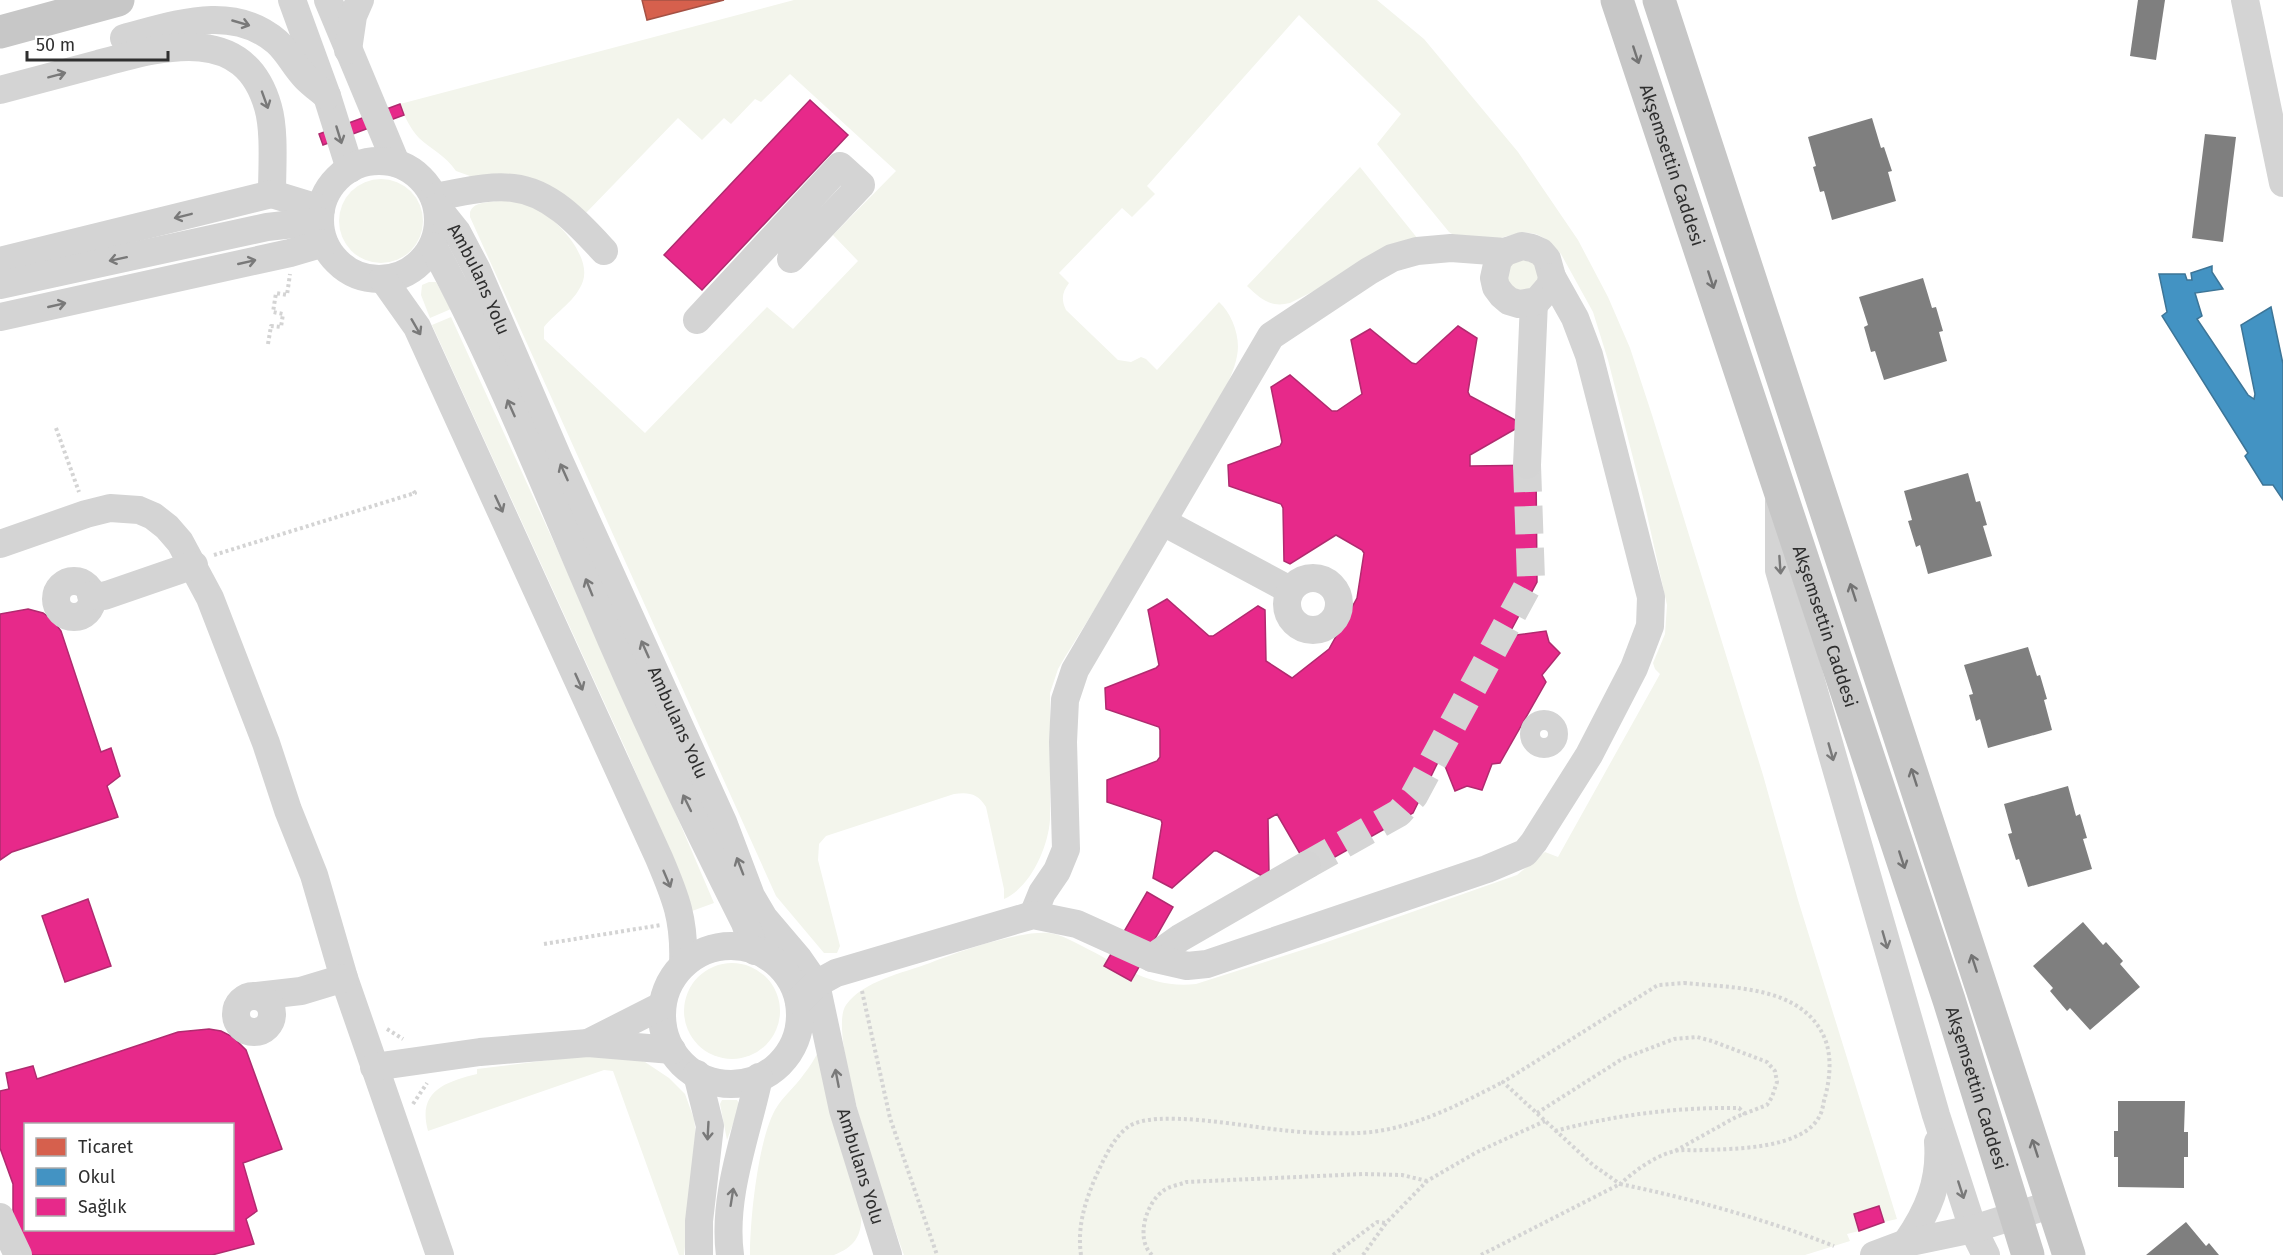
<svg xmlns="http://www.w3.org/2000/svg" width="2283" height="1255" font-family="'Fira Sans',sans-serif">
<rect width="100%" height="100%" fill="#fff"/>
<g fill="#f3f5ec">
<path d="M 794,0 L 1377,0 L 1424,39 L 1518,152 L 1578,240 L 1608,297 L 1630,348 L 1652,415 L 1763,775 L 1798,900 L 1897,1219 L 1884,1222 L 1879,1206 L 1854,1214 L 1859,1231 L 1847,1234 L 1850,1241 L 1805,1255 L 904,1255 C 891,1216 825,1034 846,1005 C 863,981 903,973 930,963 C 960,951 1017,931 1049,933 C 1060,934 1072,941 1082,946 C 1122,966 1151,989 1196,984 L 1324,943 L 1517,875 L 1545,852 L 1558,857 L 1660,674 L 1655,669 L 1653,663 L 1665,634 L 1667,605 L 1644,501 L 1608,360 L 1593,312 L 1561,254 L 1546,239 L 1536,234 L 1523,232 L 1489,241 L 1455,236 L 1449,232 L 1377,144 L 1401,114 L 1299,15 L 1147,186 L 1155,194 L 1132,217 L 1122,208 L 1059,273 L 1069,283 C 1062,292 1061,300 1066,310 L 1118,360 L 1131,362 L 1141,357 L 1146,359 L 1157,370 L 1219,302 C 1232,314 1241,337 1237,356 C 1232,383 1212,409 1199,434 C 1157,510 1111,583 1065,657 L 1058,669 L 1050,693 L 1050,820 C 1048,847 1031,887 1004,899 L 1004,889 L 986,807 C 978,793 968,792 954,794 L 826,836 L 819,844 L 818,860 L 840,946 L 837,953 L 824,953 L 776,896 L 470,217 L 470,212 C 473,204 481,203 489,202 C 502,200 514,201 526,204 C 551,211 592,254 583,281 C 576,301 557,311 544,327 L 544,339 L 645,433 L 767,307 L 793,329 L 858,261 L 833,235 L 896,171 L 790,74 L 761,102 L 755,99 L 731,124 L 724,118 L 702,140 L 678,118 L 583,216 L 456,171 C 445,155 432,150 419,138 C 410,128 404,116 400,104 Z"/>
<path d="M 1360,167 L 1418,239 L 1290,303 C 1270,308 1261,299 1247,286 Z"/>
<circle cx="381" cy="221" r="42"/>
<polygon points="1529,258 1540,272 1535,288 1512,291 1504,270 1507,264"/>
<polygon points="429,282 436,282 451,309 430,318 421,295 422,285"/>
<polygon points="451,317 646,744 714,903 692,911 671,854 626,750 432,325"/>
<circle cx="732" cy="1011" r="48"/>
<path d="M 819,1051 L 861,1209 C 863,1233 857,1246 834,1255 L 750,1255 C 750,1219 758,1141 775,1110 C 783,1096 795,1087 804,1074 C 810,1067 814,1059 819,1051 Z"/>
<path d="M 597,1054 L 626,1055 L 645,1062 L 669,1078 L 685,1094 L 694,1119 L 697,1143 L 684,1255 L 679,1255 L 613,1071 L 604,1070 L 428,1131 C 417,1091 445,1082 477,1074 L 477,1069 Z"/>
<polygon points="722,1100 737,1100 740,1105 727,1140 720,1104"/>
</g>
<polygon fill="#d6604d" stroke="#a45144" stroke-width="1.5" points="642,0 724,0 647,20"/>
<polygon fill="#4393c3" stroke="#3d7597" stroke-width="1.5" points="2212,266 2212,272 2223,289 2195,293 2202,316 2197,319 2248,395 2254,399 2255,394 2241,325 2271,307 2283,364 2283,500 2273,485 2263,485 2245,456 2248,453 2162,316 2167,312 2159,274 2185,274 2187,280 2192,280 2191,273"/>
<g fill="#e7298a" stroke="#b02b6f" stroke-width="1.5" fill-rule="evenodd">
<polygon points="810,100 848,135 702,290 664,255"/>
<polygon points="400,104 404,115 323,145 319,134"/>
<polygon points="1458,326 1477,338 1468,392 1470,396 1517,421 1517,428 1470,455 1470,466 1536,465 1537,582 1508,636 1546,631 1549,642 1560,653 1542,675 1546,682 1500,763 1492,764 1482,790 1467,786 1455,791 1441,756 1413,813 1310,871 1277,814 1268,819 1269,873 1264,877 1217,851 1214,851 1172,888 1153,878 1162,823 1161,820 1107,802 1107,780 1157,761 1160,757 1160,730 1159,727 1106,709 1105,688 1156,668 1159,665 1148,610 1167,599 1209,636 1213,636 1258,606 1265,610 1266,661 1292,678 1329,649 1357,598 1364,553 1362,550 1336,535 1290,564 1284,561 1283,508 1281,504 1229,486 1228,465 1280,446 1282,442 1271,387 1290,375 1332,411 1337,411 1362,394 1351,340 1370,329 1412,363 1416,364"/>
<polygon points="28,609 43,613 53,620 61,631 101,752 111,748 120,776 107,786 118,817 12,852 0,860 0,614"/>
<polygon points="1147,892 1173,907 1131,981 1104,966"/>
<polygon points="88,899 111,966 65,982 42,916"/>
<path d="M 209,1029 L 221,1031 L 233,1037 L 246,1050 L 282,1149 L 243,1163 L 257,1211 L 246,1219 L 254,1244 L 212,1255 L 13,1255 L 13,1184 L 0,1148 L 0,1091 L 9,1089 L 6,1073 L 33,1066 L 37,1079 L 178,1032 ZM 26,1124 L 232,1124 L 232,1230 L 26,1230 Z"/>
<polygon points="1879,1206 1884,1222 1859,1231 1854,1214"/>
</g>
<g fill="#7f7f7f">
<polygon points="2138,0 2165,0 2156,60 2130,56"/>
<polygon points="1872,118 1881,148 1884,147 1892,171 1888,172 1896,201 1832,220 1824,191 1820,192 1813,167 1816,166 1808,137"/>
<polygon points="2205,134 2236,137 2223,242 2192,238"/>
<polygon points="1923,278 1932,308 1936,307 1943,331 1939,332 1947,361 1884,380 1875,351 1871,352 1864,327 1868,325 1859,297"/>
<polygon points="1968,473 1976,502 1980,501 1987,525 1983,526 1992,556 1928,574 1920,545 1916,547 1908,521 1912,520 1904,491"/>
<polygon points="2028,647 2037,676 2040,675 2047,699 2044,700 2052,730 1988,748 1980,719 1976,721 1969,695 1973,694 1964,665"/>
<polygon points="2068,786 2076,816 2080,814 2087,838 2083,839 2092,869 2028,887 2019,859 2016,860 2008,834 2012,833 2004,804"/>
<polygon points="2083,922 2103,945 2106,942 2123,961 2120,964 2140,987 2090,1030 2070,1008 2067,1011 2050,991 2053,988 2033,966"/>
<polygon points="2118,1101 2185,1101 2184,1132 2188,1132 2188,1157 2184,1157 2184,1188 2118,1187 2118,1157 2114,1157 2114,1131 2118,1131"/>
<polygon points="2186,1222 2206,1246 2209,1243 2219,1255 2146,1255"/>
</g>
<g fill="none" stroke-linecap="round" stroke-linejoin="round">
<polyline stroke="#d5d5d5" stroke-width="28" stroke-dasharray="28 14" stroke-linecap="butt" points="1307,865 1399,813 1414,796 1531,580 1527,465"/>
<g stroke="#d4d4d4" stroke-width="4" stroke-dasharray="3 3" stroke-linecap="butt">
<polyline points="268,344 271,326 281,327 283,314 273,312 276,293 287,295 290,274"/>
<polyline points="56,428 79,492"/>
<polyline points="214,555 415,493 412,489"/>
<polyline points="544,944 661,925"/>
<path d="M 1684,983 C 1731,988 1803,985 1825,1039 C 1832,1057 1830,1079 1825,1097 C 1823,1103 1823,1110 1820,1115 C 1805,1149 1734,1149 1702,1150 C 1693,1151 1683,1149 1675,1151 C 1654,1156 1635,1171 1620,1184 L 1593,1165 L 1503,1082 L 1658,985 Z"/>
<polyline points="862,991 890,1118 937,1255"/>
<polyline points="387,1029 403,1039"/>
<polyline points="413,1104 427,1083"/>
<polyline points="1537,1113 1622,1059 1674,1039 1697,1037 1712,1041 1767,1062 1775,1071 1777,1082 1772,1097 1767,1105 1736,1117 1675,1151"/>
<path d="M 1555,1131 C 1615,1115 1677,1107 1739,1108 L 1745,1114"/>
<path d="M 1081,1255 C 1077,1226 1085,1202 1096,1176 C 1104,1159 1113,1138 1128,1127 C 1153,1108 1248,1127 1281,1130 C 1306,1133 1333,1134 1358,1133 C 1410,1131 1458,1105 1503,1082"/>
<path d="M 1152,1255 C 1135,1239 1146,1203 1163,1191 C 1169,1186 1179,1185 1186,1182 L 1363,1174 L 1402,1175 L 1427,1181"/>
<polyline points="1333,1255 1377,1222 1386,1223"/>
<polyline points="1363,1255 1386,1223 1427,1181 1477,1152 1545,1121"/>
<path d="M 1481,1255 L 1620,1184 C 1693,1199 1764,1219 1834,1246"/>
</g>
<g stroke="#d4d4d4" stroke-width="28">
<polyline points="292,0 327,96 350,169"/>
<polyline points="328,0 396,163"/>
<polyline points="2245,0 2283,183"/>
<path d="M 124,38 C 175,25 232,3 277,42 C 289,53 295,67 306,78 C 312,84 320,90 327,96"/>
<polyline points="348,50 353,16 360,0"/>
<path d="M 0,90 C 33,81 65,73 98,64 C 161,47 244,22 268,107 C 275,131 272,168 272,194"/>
<circle cx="379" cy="220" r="59"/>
<path d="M 434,197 C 460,193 487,185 513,188 C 551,192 580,225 604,251"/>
<path id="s1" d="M 437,207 L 457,232 L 477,270 L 558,458 L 723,822 L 751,896 L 764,918 L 798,958 L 816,984 L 843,1110 L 888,1255"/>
<path d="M 433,246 C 495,360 543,482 595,602 C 641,711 692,818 745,923 L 755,951"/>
<polyline points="0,261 272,194 321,209"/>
<path d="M 383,279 L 417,327 L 659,858 C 676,898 685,920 683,965"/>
<polyline points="0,285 267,227 320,221"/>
<polyline points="0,317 290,253 324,243"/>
<polyline points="697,320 840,166 861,185 791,259"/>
<polyline points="1527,465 1534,302"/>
<polyline points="1779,502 1779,570 1936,1115 1973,1229 1986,1255"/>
<polyline points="1163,522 1290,590"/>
<polyline points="0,544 86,514 110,508 139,510 153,516 167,527 180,542 210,598 266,743 288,810 314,875 344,978 440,1255"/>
<circle cx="1313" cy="604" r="26"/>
<circle cx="74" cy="599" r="18"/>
<polyline points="91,595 104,596 194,565"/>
<circle cx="1544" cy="734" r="10"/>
<polyline points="1033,915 1042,893 1057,871 1066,849 1063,742 1065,700 1075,670 1271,336 1369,271 1392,258 1417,251 1451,248 1505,252 1522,246 1532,248 1541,252 1547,259 1552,277 1550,286 1537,301 1519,304 1509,301 1502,295 1496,287 1494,278 1498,260 1505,252"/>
<circle cx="731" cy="1015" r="69"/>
<polyline points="1152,958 1180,938 1307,865"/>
<polyline points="257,996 301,991 344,978"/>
<circle cx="254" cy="1014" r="18"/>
<polyline points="799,1001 816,984 836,973 1033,915 1077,924 1152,958 1187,966 1207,964 1487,869 1525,853 1534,842 1589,755 1634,668 1650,626 1651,597 1589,355 1575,318 1552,277"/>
<polyline points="588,1043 661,1006"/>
<polyline points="374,1067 480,1052 588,1043 672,1050"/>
<polyline points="697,1074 710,1126 699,1221 699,1255"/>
<polyline points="0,1217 18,1255"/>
<path d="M 1906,1243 C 1928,1212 1941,1181 1938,1142"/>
<path d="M 730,1255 C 722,1196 747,1134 759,1077"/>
<polyline points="1874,1255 1906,1243 1973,1229 2053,1204"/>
</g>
<g stroke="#c7c7c7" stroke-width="33">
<path id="s2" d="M 1617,0 L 1949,1000 L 2028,1255"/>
<polyline points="1659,0 2069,1255"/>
<polyline points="0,32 118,0"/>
</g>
</g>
<defs><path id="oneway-shaft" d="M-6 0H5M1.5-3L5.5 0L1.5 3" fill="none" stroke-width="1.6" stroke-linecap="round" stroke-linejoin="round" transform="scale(1.5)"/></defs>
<g stroke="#797979">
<use href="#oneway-shaft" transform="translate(241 23) rotate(16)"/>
<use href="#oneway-shaft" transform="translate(57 75) rotate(-15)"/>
<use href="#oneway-shaft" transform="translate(265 100) rotate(70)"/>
<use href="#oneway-shaft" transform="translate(339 135) rotate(73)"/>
<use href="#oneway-shaft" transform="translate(183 216) rotate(166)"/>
<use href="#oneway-shaft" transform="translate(118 259) rotate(168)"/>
<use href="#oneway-shaft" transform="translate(247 262) rotate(-13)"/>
<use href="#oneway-shaft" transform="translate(57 305) rotate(-13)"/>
<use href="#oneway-shaft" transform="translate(416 327) rotate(60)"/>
<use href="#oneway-shaft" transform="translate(511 408) rotate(-114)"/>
<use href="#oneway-shaft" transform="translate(564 472) rotate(-114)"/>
<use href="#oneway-shaft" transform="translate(499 504) rotate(65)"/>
<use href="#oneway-shaft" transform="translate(1780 565) rotate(86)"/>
<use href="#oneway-shaft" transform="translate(589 587) rotate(-112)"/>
<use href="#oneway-shaft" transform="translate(645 649) rotate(-114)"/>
<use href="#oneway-shaft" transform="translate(579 682) rotate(66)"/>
<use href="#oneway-shaft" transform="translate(1831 752) rotate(74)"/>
<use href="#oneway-shaft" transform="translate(687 803) rotate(-116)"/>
<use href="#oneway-shaft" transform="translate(740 866) rotate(-111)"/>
<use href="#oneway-shaft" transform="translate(667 879) rotate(67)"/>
<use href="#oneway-shaft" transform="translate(1885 940) rotate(74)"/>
<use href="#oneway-shaft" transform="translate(837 1078) rotate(-101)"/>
<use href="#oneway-shaft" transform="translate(708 1131) rotate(93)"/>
<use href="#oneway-shaft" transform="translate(1961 1190) rotate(72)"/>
<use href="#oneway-shaft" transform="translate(732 1197) rotate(-81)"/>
</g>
<g stroke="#737373">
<use href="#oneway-shaft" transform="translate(1636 55) rotate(72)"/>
<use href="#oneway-shaft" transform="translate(1711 280) rotate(72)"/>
<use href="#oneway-shaft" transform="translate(1853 592) rotate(-108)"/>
<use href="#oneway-shaft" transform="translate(1914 777) rotate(-108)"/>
<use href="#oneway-shaft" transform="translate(1902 860) rotate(72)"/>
<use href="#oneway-shaft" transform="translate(1974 963) rotate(-108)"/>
<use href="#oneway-shaft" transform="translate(2035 1148) rotate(-108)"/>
</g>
<g text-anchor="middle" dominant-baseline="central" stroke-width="6" stroke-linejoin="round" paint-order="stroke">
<g font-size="18" fill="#2f2f2f" stroke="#fff">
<text stroke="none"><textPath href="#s2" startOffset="174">Akşemsettin Caddesi</textPath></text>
<text stroke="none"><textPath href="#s1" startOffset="84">Ambulans Yolu</textPath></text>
<text stroke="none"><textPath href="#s2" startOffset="660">Akşemsettin Caddesi</textPath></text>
<text stroke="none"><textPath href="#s1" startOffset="570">Ambulans Yolu</textPath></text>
<text stroke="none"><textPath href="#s2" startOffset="1146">Akşemsettin Caddesi</textPath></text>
<text stroke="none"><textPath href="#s1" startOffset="1056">Ambulans Yolu</textPath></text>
</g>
</g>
<rect x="24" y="1123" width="210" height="108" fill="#ffffff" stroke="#acacac" stroke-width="1.5"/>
<rect x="36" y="1138" width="30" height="18" fill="#d6604d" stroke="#acacac" stroke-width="1.5"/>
<text x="78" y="1153" font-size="18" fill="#2f2f2f">Ticaret</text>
<rect x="36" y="1168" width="30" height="18" fill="#4393c3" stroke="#acacac" stroke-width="1.5"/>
<text x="78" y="1183" font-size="18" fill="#2f2f2f">Okul</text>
<rect x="36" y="1198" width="30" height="18" fill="#e7298a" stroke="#acacac" stroke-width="1.5"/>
<text x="78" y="1213" font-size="18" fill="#2f2f2f">Sağlık</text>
<path d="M27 51v9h141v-9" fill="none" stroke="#2f2f2f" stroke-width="3"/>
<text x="36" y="51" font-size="18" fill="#2f2f2f" stroke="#ffffff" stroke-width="4.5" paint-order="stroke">50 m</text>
</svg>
